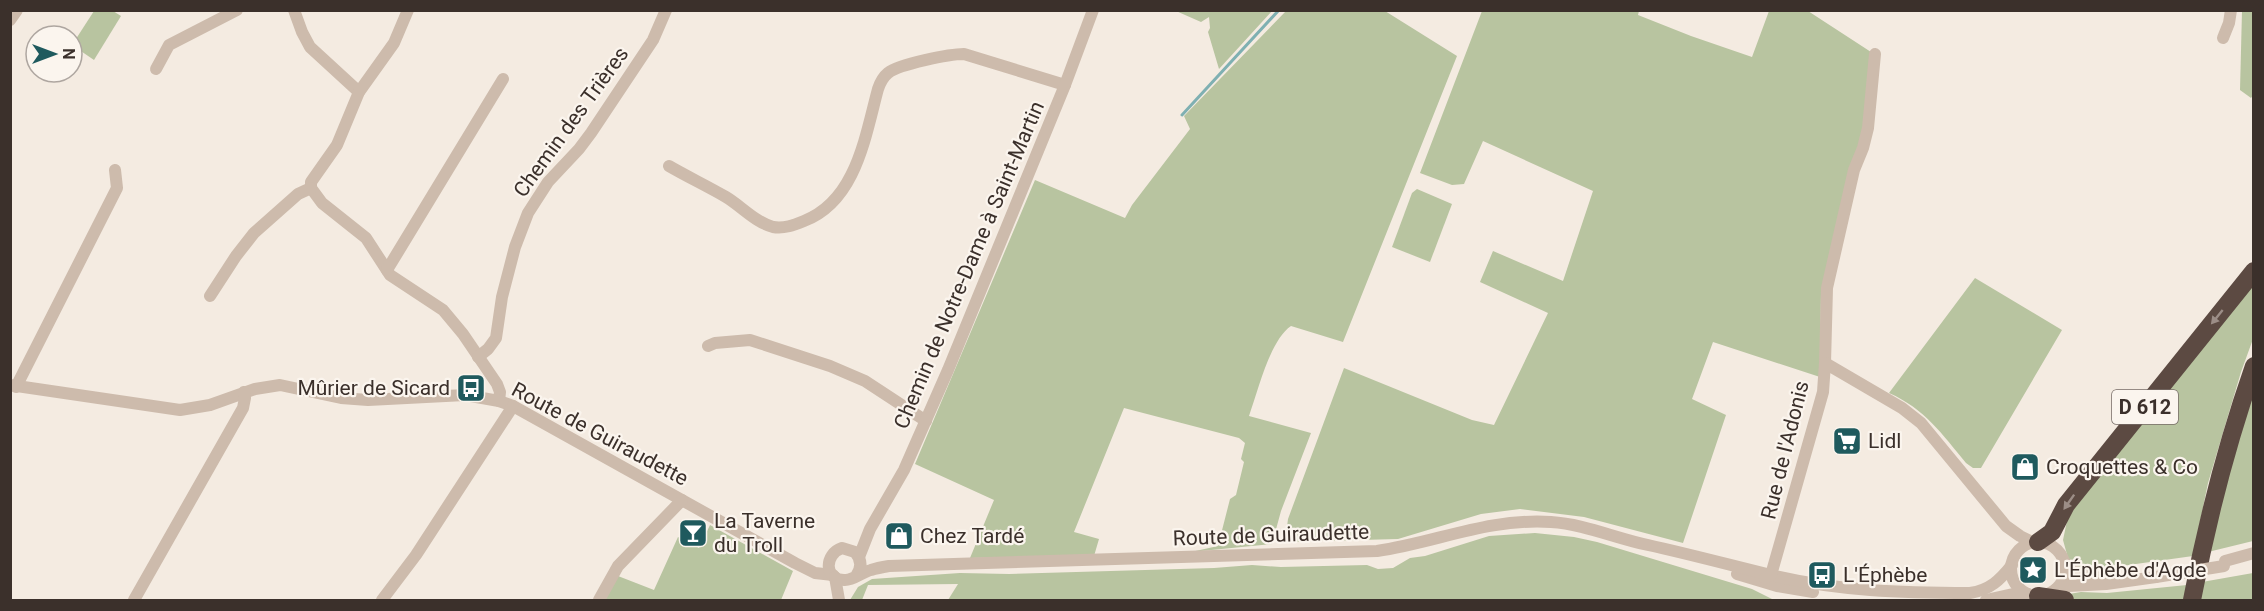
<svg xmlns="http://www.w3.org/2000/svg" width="2264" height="611" font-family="Roboto,sans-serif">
<rect width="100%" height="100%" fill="#f4ebe1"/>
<g fill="#b8c4a0">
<polygon points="94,11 113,11 121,16 94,60 72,45"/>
<polygon points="1176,11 1272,11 1219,69 1208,32 1210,28 1209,17 1201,22"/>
<path d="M 1286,11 L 1385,11 L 1457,56 L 1343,342 L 1291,326 C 1270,340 1258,391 1249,416 L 1311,433 L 1281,511 L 1272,544 L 1191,552 L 1218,546 L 1230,499 L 1236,495 L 1244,462 L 1241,459 L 1245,443 L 1239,438 L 1124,408 L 1074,532 L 1099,539 L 1094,556 L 970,558 L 994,500 L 915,464 L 1035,180 L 1125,218 L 1132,205 L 1190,129 L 1184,116 Z"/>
<polygon points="1482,11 1639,11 1638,15 1691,36 1752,57 1769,11 1808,11 1871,52 1864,138 1821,294 1820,377 1713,342 1692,399 1726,415 1683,543 1584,517 1520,509 1481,514 1398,539 1285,542 1288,519 1344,368 1472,420 1494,425 1548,313 1480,282 1493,251 1563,281 1593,191 1483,141 1464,184 1452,185 1420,173"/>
<polygon points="2242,11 2253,11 2254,94 2251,98 2240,90"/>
<polygon points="1417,189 1452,204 1430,262 1392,247 1412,193"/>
<path d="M 1975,278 L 2062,330 L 1981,468 L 1973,468 L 1966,463 C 1942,434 1925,409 1889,393 Z"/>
<polygon points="2253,278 2253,339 2241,372 2208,483 2193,556 2100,569 2080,567 2068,558 2063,540 2068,516"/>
<polygon points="2253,381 2253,541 2208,552"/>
<polygon points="710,525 793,571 781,600 603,600 618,576 654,590 678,537 699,548"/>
<polygon points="1535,533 1574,537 1597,542 1752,589 1774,600 948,600 958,584 868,585 862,600 850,600 858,587 872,579 960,573 1009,574 1214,568 1252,565 1281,567 1367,565 1378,569 1393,568 1410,558 1425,556 1489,536"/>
<polygon points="2253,573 2253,600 2199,600 2202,582"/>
<polygon points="2187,585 2185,600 2073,600 2063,595 2081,592 2107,593"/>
</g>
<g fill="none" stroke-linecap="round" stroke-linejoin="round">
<polyline stroke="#7fb0b2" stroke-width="3" points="1182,115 1279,10"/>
<g stroke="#cdbbac" stroke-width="12">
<polyline points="294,10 302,32 310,47 359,92"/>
<polyline points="408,10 394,43 359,92 337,145 311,182 311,188 322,203 366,238 390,275 443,310 463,334 497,384 500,392 499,401"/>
<polyline points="10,20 17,10"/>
<polyline points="2223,38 2229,23 2231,10"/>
<polyline points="156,69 169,45 237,10"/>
<path d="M 669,166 C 688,177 707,186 726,197 C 741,206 755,222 773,227 C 784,229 794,225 804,221 C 856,201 865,137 878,89 C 880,83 883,77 888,73 C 899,64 950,54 964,54 L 1065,85"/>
<polyline points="387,270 503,79"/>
<polyline points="210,296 236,256 254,233 298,194 311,188"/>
<polyline points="708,346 715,343 750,340 830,366 865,381 926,421"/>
<polyline points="478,357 488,349 496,338 502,297 515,247 528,213 548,182 579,149 591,133 653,40 666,10"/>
<polyline points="1825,363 1827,288 1854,170 1863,148 1868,128 1875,54"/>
<polyline points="10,385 180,410 210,405 255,389 280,385 341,398 368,400 465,395 499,401 513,406 795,563 815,573 833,575"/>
<polyline points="16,387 117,188 115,170"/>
<circle cx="2038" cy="569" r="27"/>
<polyline points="859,557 870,529 904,470 948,370 1065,85 1093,10"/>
<polyline points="2225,561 2254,553"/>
<polyline points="2064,562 2079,574 2106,579"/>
<polyline points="1737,574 1777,586 1813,592"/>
<path d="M 856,576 C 862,568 862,560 855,552 L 842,548 C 824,554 824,580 844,580 C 853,581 862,572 871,570 C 877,568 883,567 889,566 L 1377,551 C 1438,542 1487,518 1551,522 C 1584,524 1615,538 1648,545 C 1689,554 1730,565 1771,575 C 1837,591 1903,593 1970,593 C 1990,590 2000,580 2012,565"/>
<polyline points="835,577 839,600"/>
<polyline points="1765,578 1771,575 1823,392 1825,363 1902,408 1921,423 2006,526 2020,536 2034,543"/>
<polyline points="2055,590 2069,586 2106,584 2156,577"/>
<polyline points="134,600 243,408 245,398 244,392"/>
<polyline points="382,600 416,555 513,406"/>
<polyline points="599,600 618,566 682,500"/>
<polyline points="1986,600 2013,594 2028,594"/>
</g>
<g stroke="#5c4a42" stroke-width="18">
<polyline points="2038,542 2052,532 2066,505 2254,271"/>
<polyline points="2038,596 2065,600"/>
<path d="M 2192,600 C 2207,521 2227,443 2254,366"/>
</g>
<polyline stroke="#cdbbac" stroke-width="12" points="2156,577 2224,566"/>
</g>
<defs><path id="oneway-solid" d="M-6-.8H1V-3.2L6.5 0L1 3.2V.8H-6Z" transform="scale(1.5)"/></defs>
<g fill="#9c8e87">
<use href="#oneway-solid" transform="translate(2217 317) rotate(129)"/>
<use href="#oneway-solid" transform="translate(2069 502) rotate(125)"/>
</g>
<defs>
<g id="bus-square" transform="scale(1.5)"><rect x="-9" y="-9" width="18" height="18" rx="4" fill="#1f5a5e" stroke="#fbf5ee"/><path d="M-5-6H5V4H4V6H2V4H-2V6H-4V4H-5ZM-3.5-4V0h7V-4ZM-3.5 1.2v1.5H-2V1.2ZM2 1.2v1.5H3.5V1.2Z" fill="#fff"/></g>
<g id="supermarket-square" transform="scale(1.5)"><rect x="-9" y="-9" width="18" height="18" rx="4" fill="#1f5a5e" stroke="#fbf5ee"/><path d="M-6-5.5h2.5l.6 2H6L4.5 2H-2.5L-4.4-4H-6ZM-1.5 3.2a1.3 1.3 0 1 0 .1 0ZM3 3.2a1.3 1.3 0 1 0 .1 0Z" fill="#fff"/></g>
<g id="shop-square" transform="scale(1.5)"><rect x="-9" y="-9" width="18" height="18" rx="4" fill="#1f5a5e" stroke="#fbf5ee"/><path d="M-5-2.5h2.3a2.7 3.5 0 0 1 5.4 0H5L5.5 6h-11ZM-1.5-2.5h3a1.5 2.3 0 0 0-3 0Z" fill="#fff"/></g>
<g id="bar-square" transform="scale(1.5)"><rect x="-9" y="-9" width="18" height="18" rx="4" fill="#1f5a5e" stroke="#fbf5ee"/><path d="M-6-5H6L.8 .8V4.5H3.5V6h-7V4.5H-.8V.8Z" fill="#fff"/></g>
<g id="sight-square" transform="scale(1.5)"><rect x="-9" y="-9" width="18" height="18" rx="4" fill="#1f5a5e" stroke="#fbf5ee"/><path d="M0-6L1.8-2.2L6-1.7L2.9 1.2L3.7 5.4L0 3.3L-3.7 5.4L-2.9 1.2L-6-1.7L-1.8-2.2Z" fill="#fff"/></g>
</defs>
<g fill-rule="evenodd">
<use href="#bus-square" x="471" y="388"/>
<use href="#supermarket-square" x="1847" y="441"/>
<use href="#shop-square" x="2025" y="467"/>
<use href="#bar-square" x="693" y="533"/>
<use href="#shop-square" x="899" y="536"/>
<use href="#sight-square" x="2033" y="570"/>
<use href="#bus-square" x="1822" y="575"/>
</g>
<g text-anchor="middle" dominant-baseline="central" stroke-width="4.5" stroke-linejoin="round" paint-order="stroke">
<rect fill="#fbf5ee" stroke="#756b66" stroke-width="1.5" x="2112" y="390" width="66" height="34" rx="4.5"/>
<g font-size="20" font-weight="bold" fill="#3b302b">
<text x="2145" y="407">D 612</text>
</g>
<g font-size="21" fill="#3b302b" stroke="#fbf5ee">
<text transform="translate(571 122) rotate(-54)">Chemin des Trières</text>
<text transform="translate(969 265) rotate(-67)">Chemin de Notre-Dame à Saint-Martin</text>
<text transform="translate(600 434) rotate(28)">Route de Guiraudette</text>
<text transform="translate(1785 450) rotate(-76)">Rue de l'Adonis</text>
<text transform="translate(1271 535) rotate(-2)">Route de Guiraudette</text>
</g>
<g font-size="21" fill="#3b302b" stroke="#fbf5ee" text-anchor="start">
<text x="450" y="388" text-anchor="end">Mûrier de Sicard</text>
<text x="1868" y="441">Lidl</text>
<text x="2046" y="467">Croquettes &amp; Co</text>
<text x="714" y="521">La Taverne<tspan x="714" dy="24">du Troll</tspan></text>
<text x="920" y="536">Chez Tardé</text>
<text x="2054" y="570">L'Éphèbe d'Agde</text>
<text x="1843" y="575">L'Éphèbe</text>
</g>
</g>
<rect width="2264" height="611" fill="none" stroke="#3b302b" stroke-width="24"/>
<g transform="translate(54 54) rotate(90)"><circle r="28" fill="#fbf5ee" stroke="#aea6a0" stroke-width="1.5"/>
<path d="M0-4.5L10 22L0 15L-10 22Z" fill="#1f5a5e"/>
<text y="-9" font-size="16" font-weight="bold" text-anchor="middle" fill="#3b302b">N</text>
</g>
</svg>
